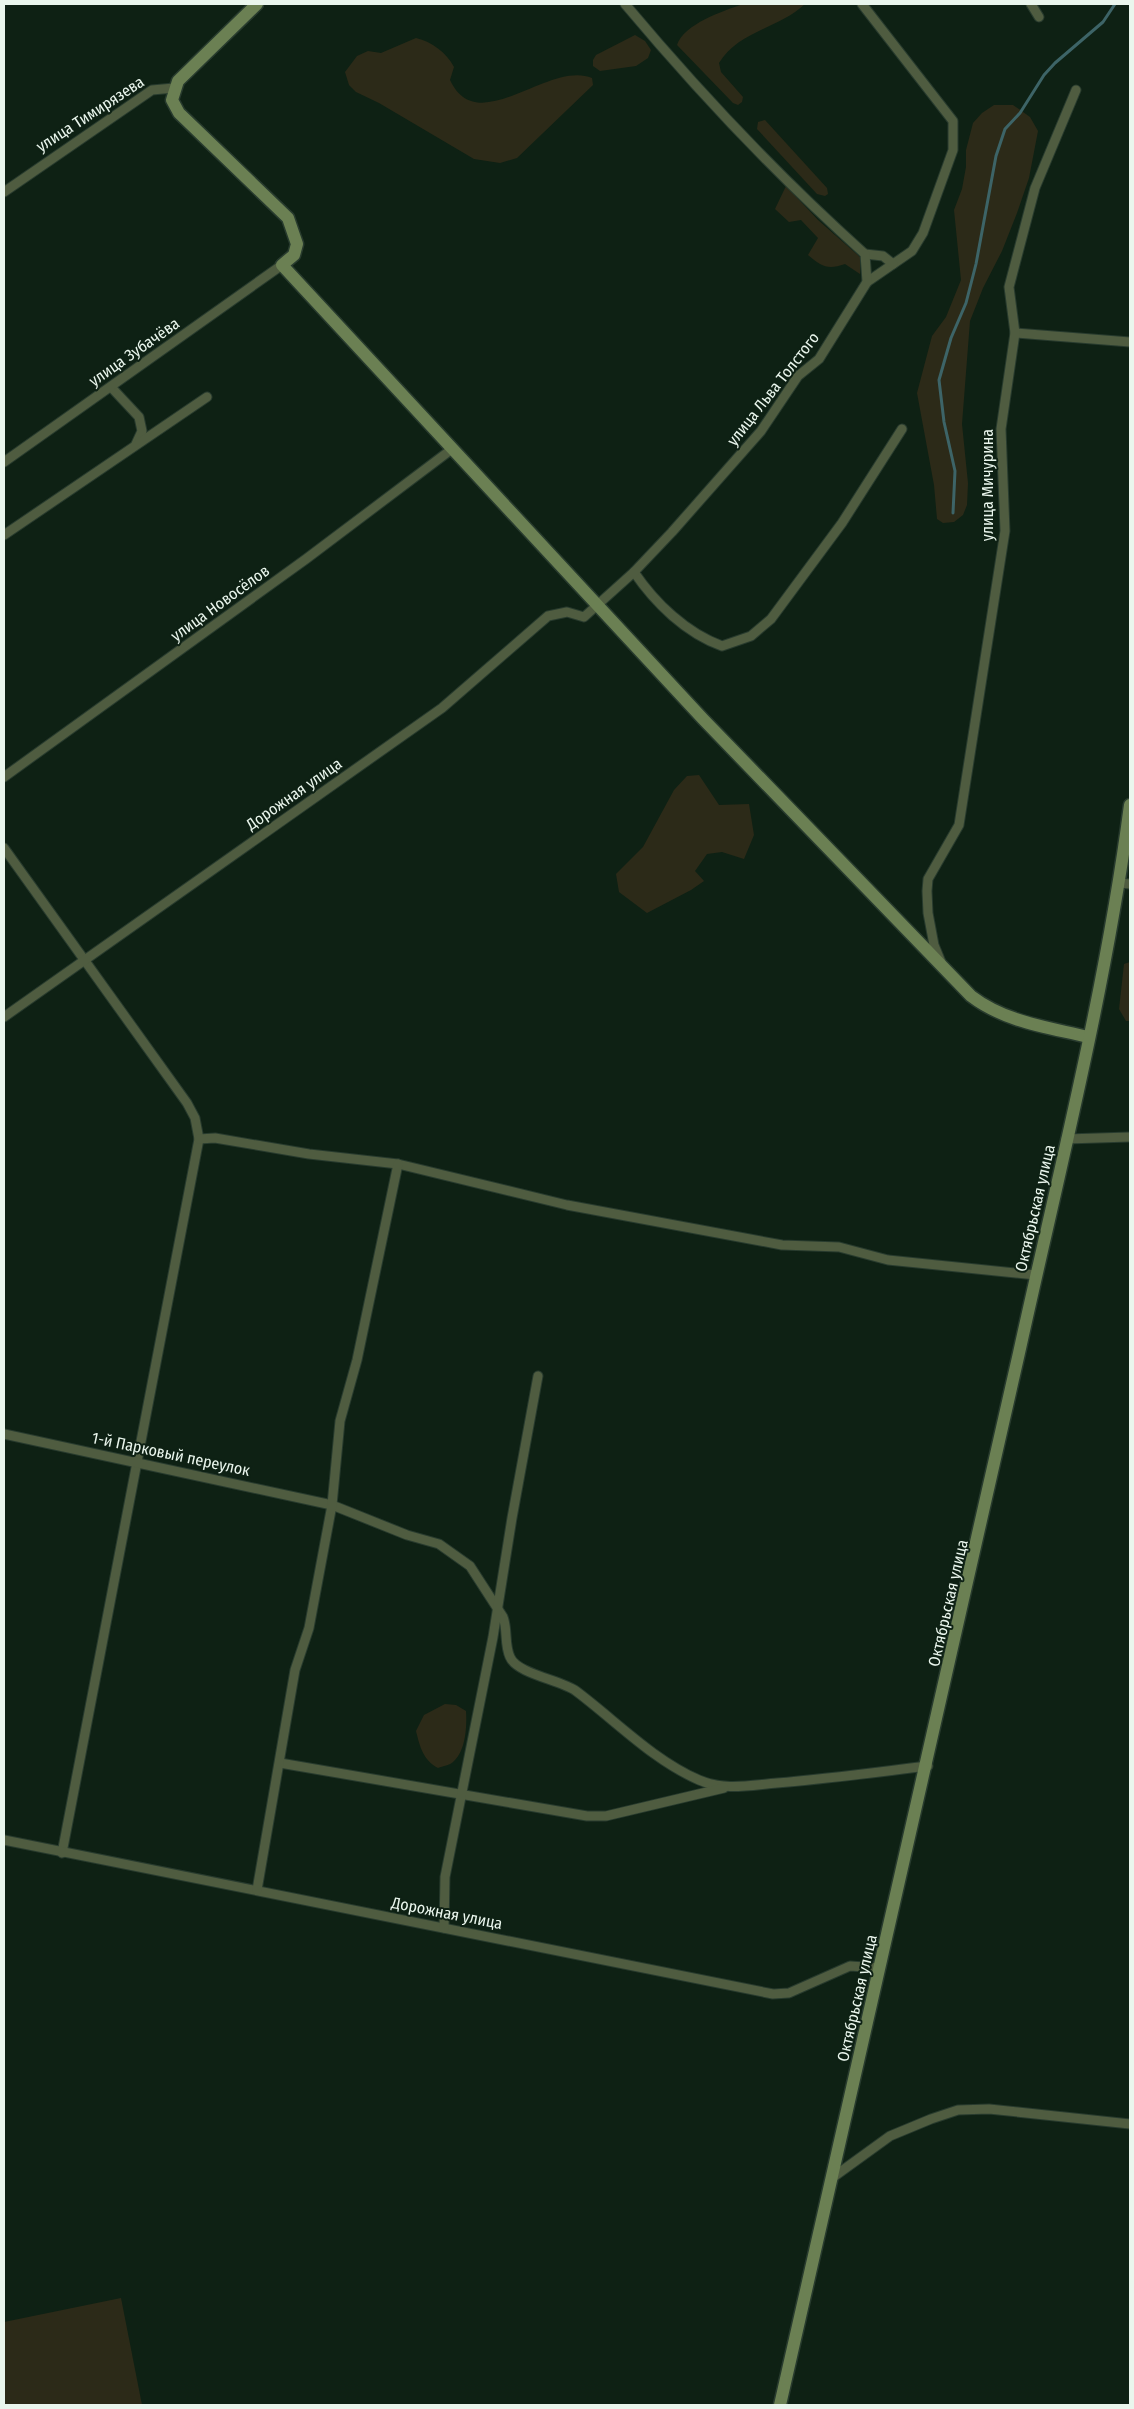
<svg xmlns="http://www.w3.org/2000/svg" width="1134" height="2409" font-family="'Fira Sans Condensed',sans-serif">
<rect width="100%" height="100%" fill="#0e2114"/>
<g fill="#2c2a18">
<path d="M 743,4 L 805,4 C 780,28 738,31 719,63 L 721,72 L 743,97 L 742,102 L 738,105 L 733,103 L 677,45 C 684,24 723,11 743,4 Z"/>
<polygon points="635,35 645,41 651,50 648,58 636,66 600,71 593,66 593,60 596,55"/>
<path d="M 416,38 C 432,42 446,52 454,67 L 450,80 C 478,140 548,60 592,78 L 593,85 L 517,158 L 500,163 L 474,159 L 379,103 L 356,92 L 349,85 L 345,72 L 357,56 L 368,51 L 381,53 Z"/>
<polygon points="994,105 1013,105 1030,117 1038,131 1029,178 1017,213 1002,251 983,288 970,321 962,424 968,483 967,505 963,515 954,522 943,523 937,519 934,485 917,393 932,336 946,317 961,280 954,210 962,189 966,167 966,150 973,123 982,113"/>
<polygon points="765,120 827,188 828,194 825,196 817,194 757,129 758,122"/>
<path d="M 786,186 L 818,220 L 860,257 L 860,274 L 845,264 C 828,270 822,267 808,255 L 818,238 L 801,220 L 789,222 L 775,209 Z"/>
<polygon points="699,775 719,805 749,804 754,835 744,859 722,852 707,854 695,871 704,881 691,890 647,913 619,892 616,874 643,847 674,790 687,776"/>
<polygon points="1130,962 1130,1021 1126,1021 1119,1009 1124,964"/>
<path d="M 445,1704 L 456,1705 L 466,1711 C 467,1726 466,1751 453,1762 C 450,1765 443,1766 438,1768 C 423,1760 420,1747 416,1731 L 424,1715 Z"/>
<polygon points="121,2298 142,2405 4,2405 4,2322"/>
</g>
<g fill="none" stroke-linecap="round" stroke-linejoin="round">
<polyline stroke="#3d6467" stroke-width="3" points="953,513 955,471 944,422 939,380 951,338 966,303 976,264 996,156 1005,129 1020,113 1044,75 1055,63 1103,22 1115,4"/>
<g stroke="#283b2e" stroke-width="11">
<g id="street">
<polyline points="862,4 953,121 953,150 923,233 912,251 867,282"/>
<polyline points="1031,4 1039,17"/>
<polyline points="4,192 152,90 174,88"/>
<polyline points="865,254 883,256 893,264"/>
<polyline points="1015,333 1130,342"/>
<polyline points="111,387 139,417 142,431 136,444"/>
<polyline points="4,462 282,265"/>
<polyline points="4,535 207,397"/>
<path d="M 634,572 C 655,603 686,633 722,646 L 751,636 L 771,619 L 842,523 L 902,429"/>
<polyline points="4,777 306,559 452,449"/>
<polyline points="4,848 187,1103 195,1118 199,1139 62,1853"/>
<polyline points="1120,883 1130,884"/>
<polyline points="941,962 934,945 928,913 927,891 928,879 959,825 1005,531 1001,429 1015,333 1009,287 1035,188 1076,90"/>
<path d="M 4,1017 L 442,708 L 548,616 L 567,612 L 584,617 L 634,572 L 672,532 L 761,431 L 798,376 L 819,359 L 867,282 L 865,254 C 780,178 698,91 625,4"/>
<polyline points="199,1139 215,1138 309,1154 398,1164 567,1205 782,1245 839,1247 888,1260 1036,1275"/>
<polyline points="1066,1139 1130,1137"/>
<path d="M 4,1434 L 332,1505 L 407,1535 L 439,1544 L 470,1566 L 503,1617 C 508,1630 504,1644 510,1657 C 517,1674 561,1680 576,1691 C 616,1721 653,1760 699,1780 C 724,1791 751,1785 777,1783 C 828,1779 878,1772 928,1766"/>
<polyline points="280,1763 587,1816 606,1816 724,1788"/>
<polyline points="4,1840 773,1994 789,1993 850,1966 880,1968"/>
<polyline points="257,1890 295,1670 309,1628 332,1505 340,1421 357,1360 398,1164"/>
<polyline points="444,1928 445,1877 493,1637 512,1518 538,1376"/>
<polyline points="832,2178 890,2136 931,2119 958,2110 989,2109 1130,2124"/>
</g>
</g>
<g stroke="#283b2e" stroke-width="15">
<g id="secondary">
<path d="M 257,4 L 178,81 L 172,100 L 179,113 L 288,218 L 297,244 L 294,255 L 282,265 L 703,719 L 971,996 C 1005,1022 1047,1027 1088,1037"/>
<path d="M 780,2405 C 860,2055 942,1705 1019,1353 C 1059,1171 1106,989 1130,805"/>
</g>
</g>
<use href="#street" stroke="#4f5c40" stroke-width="9"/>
<use href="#secondary" stroke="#6b8053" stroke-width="12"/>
</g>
<g text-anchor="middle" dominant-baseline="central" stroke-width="4" stroke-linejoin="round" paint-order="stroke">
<g font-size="16" fill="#eaf6ed" stroke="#0e2114">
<text transform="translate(90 114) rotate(-33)">улица Тимирязева</text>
<text transform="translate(134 352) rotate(-35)">улица Зубачёва</text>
<text transform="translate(773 389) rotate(-52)">улица Льва Толстого</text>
<text transform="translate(987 485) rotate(-90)">улица Мичурина</text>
<text transform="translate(220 603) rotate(-36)">улица Новосёлов</text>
<text transform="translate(294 794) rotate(-35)">Дорожная улица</text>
<text transform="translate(1035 1208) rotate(-77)">Октябрьская улица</text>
<text transform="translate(171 1454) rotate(12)">1-й Парковый переулок</text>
<text transform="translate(948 1603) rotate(-77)">Октябрьская улица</text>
<text transform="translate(447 1913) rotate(11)">Дорожная улица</text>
<text transform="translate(857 1998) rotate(-77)">Октябрьская улица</text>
</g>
</g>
<rect width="1134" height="2409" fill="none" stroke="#eaf6ed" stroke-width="10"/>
</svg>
